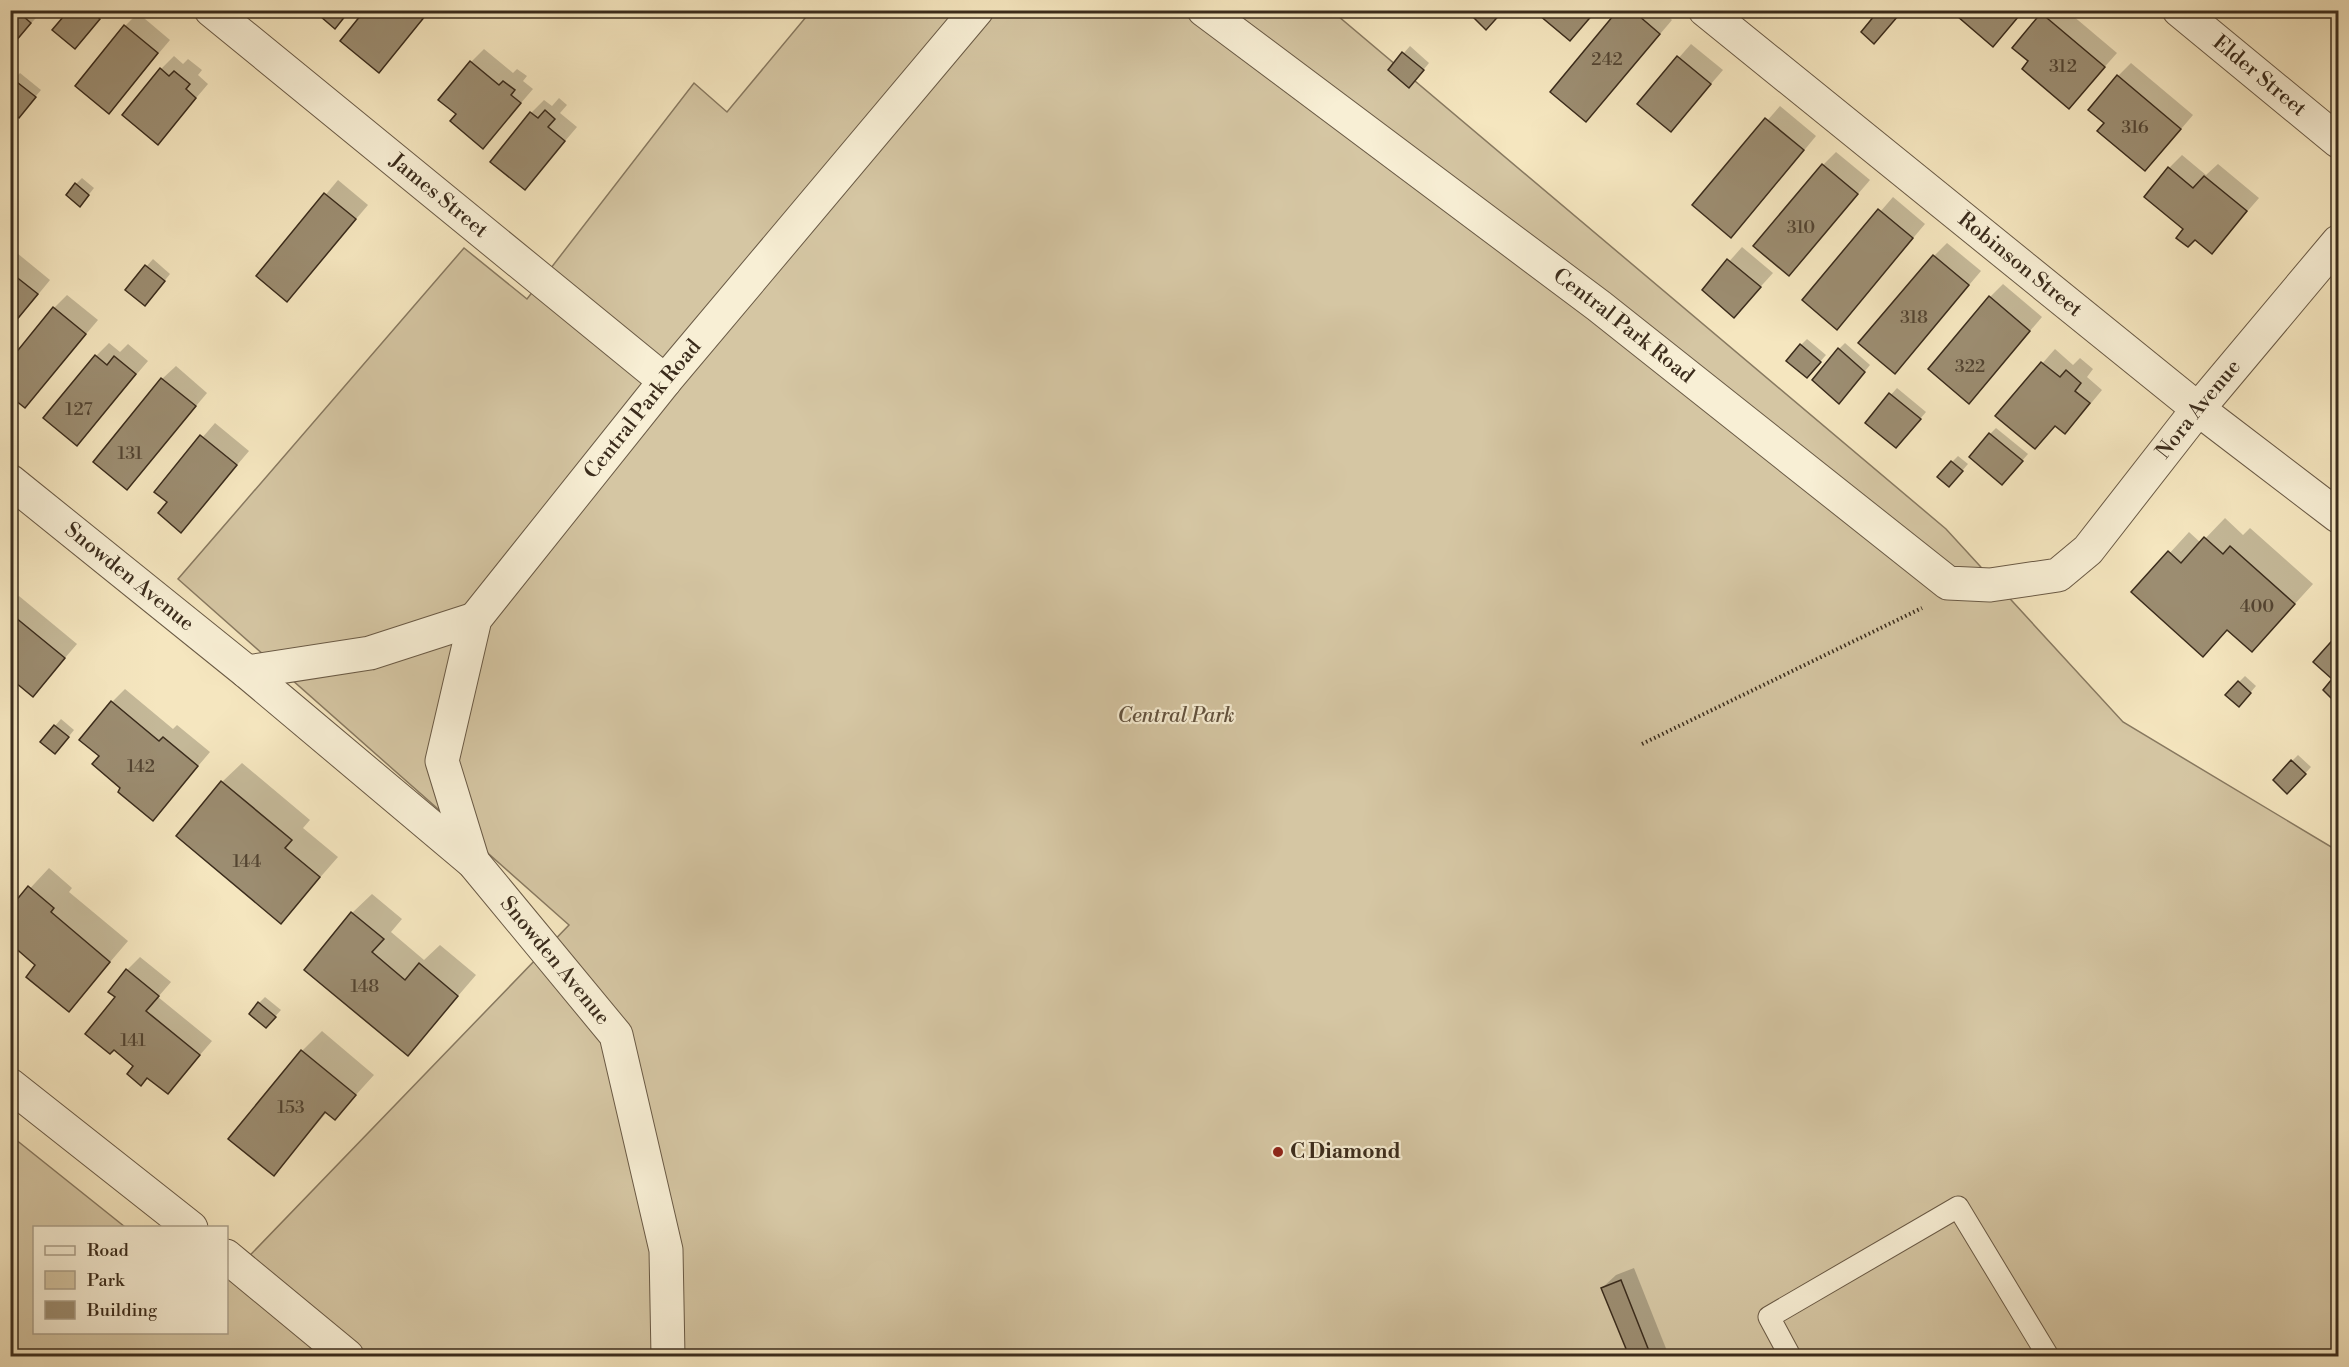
<svg xmlns="http://www.w3.org/2000/svg" width="2349" height="1367" font-family="'Libre Bodoni',serif">
<rect width="100%" height="100%" fill="#f5e6bf"/>
<filter id="stains"><feTurbulence type="fractalNoise" baseFrequency=".00333" numOctaves="4"/><feColorMatrix values="0 0 0 0 .2 0 0 0 0 .09 0 0 0 0 .02 0 0 0 .5 -.17"/></filter>
<radialGradient id="worn" r=".72"><stop offset=".6" stop-color="#630" stop-opacity="0"/><stop offset="1" stop-color="#630" stop-opacity=".3"/></radialGradient>
<polygon fill="#d5c6a3" stroke="#887960" stroke-width="1.5" points="811,11 1332,11 1946,529 2123,722 2338,851 2338,1356 11,1356 10,1135 125,1227 34,1228 34,1332 226,1332 227,1279 569,925 178,579 464,248 527,299 694,83 727,112"/>
<g fill="#0003">
<polygon points="10,10 43,10 10,47"/>
<polygon points="70,10 104,10 105,12 81,41"/>
<polygon points="367,10 431,10 379,71"/>
<polygon points="1620,10 1661,10 1672,20 1598,107"/>
<polygon points="1881,10 1902,10 1880,36"/>
<polygon points="2046,10 2066,10 2117,53 2069,107 2030,61 2042,14"/>
<polygon points="138,13 170,40 109,112 125,26"/>
<polygon points="1691,44 1723,70 1671,130 1639,103"/>
<polygon points="1410,46 1429,63 1416,79 1390,69"/>
<polygon points="484,49 513,73 517,69 527,76 523,81 533,89 483,147 458,114 471,62"/>
<polygon points="174,56 183,64 188,59 202,70 198,75 208,84 158,143 161,69"/>
<polygon points="2131,63 2193,115 2158,156 2106,123 2118,76"/>
<polygon points="20,73 41,90 19,116 10,84"/>
<polygon points="559,98 567,105 560,113 577,127 525,188 531,113 544,100 552,106"/>
<polygon points="1780,106 1816,136 1744,223 1694,205"/>
<polygon points="1836,152 1870,180 1789,274 1823,165"/>
<polygon points="2182,155 2206,175 2218,164 2259,198 2212,252 2185,229 2169,168"/>
<polygon points="82,178 94,188 86,198 76,184"/>
<polygon points="338,180 368,205 287,300 258,276"/>
<polygon points="1893,197 1925,224 1849,314 1804,300"/>
<polygon points="1947,243 1981,271 1895,372 1934,256"/>
<polygon points="1742,247 1773,273 1734,316 1704,290"/>
<polygon points="17,253 50,280 10,329 10,260"/>
<polygon points="153,259 170,274 151,298 127,289"/>
<polygon points="2003,284 2042,317 1969,402 1990,297"/>
<polygon points="67,295 98,320 25,406 54,308"/>
<polygon points="1807,339 1826,355 1813,370 1801,345"/>
<polygon points="109,343 120,352 128,344 148,361 77,444 96,356"/>
<polygon points="1845,343 1870,365 1845,395 1839,349"/>
<polygon points="2055,349 2073,365 2080,358 2093,369 2087,377 2102,390 2078,419 2065,432 2056,425 1997,415"/>
<polygon points="176,366 207,393 127,488 162,379"/>
<polygon points="2338,377 2338,388 2333,384"/>
<polygon points="1897,388 1926,412 1902,440 1867,422"/>
<polygon points="215,423 249,451 181,531 169,502 156,491"/>
<polygon points="1996,428 2028,454 2008,477 1990,434"/>
<polygon points="1958,456 1968,464 1955,479 1952,462"/>
<polygon points="2225,518 2243,535 2250,528 2313,584 2271,630 2228,628 2203,655 2134,592 2189,532 2201,543"/>
<polygon points="19,596 77,644 33,695 10,676 10,605"/>
<polygon points="2338,636 2338,703 2325,690 2335,679 2315,662"/>
<polygon points="2245,676 2256,686 2245,699 2239,682"/>
<polygon points="125,689 173,729 177,725 210,752 153,819 101,756 112,702"/>
<polygon points="61,719 74,730 61,746 42,741"/>
<polygon points="2298,755 2311,767 2294,786 2292,761"/>
<polygon points="242,763 310,820 303,828 338,857 281,922 222,782"/>
<polygon points="49,868 72,888 69,892 128,941 69,1010 37,965 15,946 10,951 10,910"/>
<polygon points="372,894 402,919 391,932 424,960 440,945 476,975 408,1054 352,913"/>
<polygon points="140,957 171,982 158,997 212,1041 168,1092 135,1065 117,997 127,970"/>
<polygon points="265,997 281,1010 272,1020 259,1003"/>
<polygon points="322,1031 374,1075 335,1118 327,1112 274,1174 230,1138 302,1051"/>
<polygon points="1634,1268 1669,1356 1630,1356 1602,1288 1616,1275"/>
</g>
<g fill="#9c8d71" stroke="#3b2c1c" stroke-width="1.5">
<polygon points="10,10 16,10 31,23 10,48"/>
<polygon points="69,10 90,10 100,19 75,49 52,30"/>
<polygon points="313,10 350,10 335,29"/>
<polygon points="365,10 430,10 379,73 340,41"/>
<polygon points="1466,10 1502,10 1503,11 1486,30"/>
<polygon points="1533,10 1591,10 1594,13 1570,41"/>
<polygon points="1618,10 1632,10 1660,34 1586,122 1550,92"/>
<polygon points="1879,10 1892,10 1898,16 1874,44 1861,32"/>
<polygon points="1950,10 2024,10 1993,47"/>
<polygon points="2041,13 2105,67 2069,109 2022,69 2028,61 2012,48"/>
<polygon points="124,25 158,53 109,114 75,86"/>
<polygon points="1402,52 1424,70 1409,88 1388,70"/>
<polygon points="1677,56 1711,84 1671,132 1637,104"/>
<polygon points="470,61 499,85 503,81 515,90 511,95 521,103 483,149 450,121 456,114 438,100"/>
<polygon points="160,68 169,76 174,71 190,84 186,89 196,98 158,145 122,115"/>
<polygon points="2117,75 2181,129 2145,171 2097,131 2104,123 2088,110"/>
<polygon points="13,79 36,97 19,118 10,111 10,82"/>
<polygon points="545,110 555,119 548,127 565,141 525,190 490,162 530,112 538,118"/>
<polygon points="1765,118 1804,150 1731,238 1692,205"/>
<polygon points="1822,164 1858,194 1789,276 1753,246"/>
<polygon points="2168,167 2193,188 2204,176 2247,211 2212,254 2195,240 2188,247 2176,238 2183,229 2144,197"/>
<polygon points="75,183 89,195 80,207 66,195"/>
<polygon points="324,193 356,219 287,302 256,276"/>
<polygon points="1878,209 1913,238 1837,330 1802,300"/>
<polygon points="1933,255 1969,285 1895,374 1858,343"/>
<polygon points="1727,259 1761,287 1734,318 1702,290"/>
<polygon points="145,265 165,281 145,306 125,290"/>
<polygon points="10,272 38,294 10,328"/>
<polygon points="1989,296 2030,331 1969,404 1928,369"/>
<polygon points="53,307 86,334 25,408 10,396 10,360"/>
<polygon points="1800,344 1821,362 1807,378 1786,361"/>
<polygon points="1838,348 1865,372 1839,404 1812,380"/>
<polygon points="95,355 107,365 114,356 136,374 77,446 43,418"/>
<polygon points="2041,362 2060,377 2066,370 2081,383 2075,391 2090,403 2065,434 2055,426 2035,449 1995,416"/>
<polygon points="161,378 196,406 127,490 93,462"/>
<polygon points="1889,393 1921,419 1896,448 1865,423"/>
<polygon points="1989,433 2023,461 2002,485 1969,457"/>
<polygon points="200,435 237,465 181,533 158,513 167,502 154,492"/>
<polygon points="1951,461 1963,471 1949,487 1937,477"/>
<polygon points="2204,537 2223,554 2230,546 2295,604 2252,652 2227,630 2203,657 2131,592 2168,551 2181,563"/>
<polygon points="10,613 65,658 33,697 10,678"/>
<polygon points="2338,634 2338,705 2323,690 2332,679 2313,662"/>
<polygon points="2238,681 2251,693 2239,707 2225,695"/>
<polygon points="111,701 159,741 163,737 198,766 153,821 118,792 120,788 92,764 99,756 79,740"/>
<polygon points="54,725 69,737 55,754 40,742"/>
<polygon points="2291,760 2306,774 2287,794 2273,780"/>
<polygon points="221,781 292,840 285,848 320,877 281,924 176,836"/>
<polygon points="28,886 54,908 51,912 110,962 69,1012 26,977 35,965 13,946 10,949 10,908"/>
<polygon points="351,912 384,939 372,952 405,980 419,963 458,996 408,1056 304,970"/>
<polygon points="126,969 159,996 146,1011 200,1055 168,1094 147,1078 141,1086 127,1074 133,1066 114,1050 110,1054 85,1034 115,997 108,992"/>
<polygon points="258,1002 276,1017 266,1028 249,1014"/>
<polygon points="301,1050 356,1095 335,1120 325,1112 274,1176 228,1139"/>
<polygon points="1621,1280 1651,1356 1629,1356 1601,1288"/>
</g>
<g fill="none" stroke-linecap="round" stroke-linejoin="round">
<g stroke="#6a5a45" stroke-width="23">
<polyline id="service" points="1790,1356 1769,1317 1958,1207 2048,1356"/>
</g>
<g stroke="#6a5a45" stroke-width="35">
<g id="minor">
<path id="s1" d="M 211,10 L 665,381"/>
<path id="s2" d="M 1204,10 L 1599,306 L 1948,583 L 1990,585 L 2058,575 L 2088,550 L 2198,409 L 2338,242"/>
<path id="s3" d="M 1705,10 L 2198,409 L 2338,516"/>
<path id="s4" d="M 2179,10 L 2338,141"/>
<path id="s5" d="M 10,481 L 247,672 L 473,862 L 616,1035 L 666,1250 L 668,1356"/>
<polyline points="247,672 370,653 475,619"/>
<path id="s6" d="M 473,862 L 442,761 L 475,619 L 665,381 L 977,10"/>
<polyline points="10,1085 191,1228"/>
<polyline points="226,1256 347,1356"/>
</g>
</g>
<polyline stroke="#3b2c1c" stroke-width="4" stroke-dasharray="1.5 3" stroke-linecap="butt" points="1642,744 1922,608"/>
<use href="#service" stroke="#f8efd5" stroke-width="21"/>
<use href="#minor" stroke="#f8efd5" stroke-width="33"/>
</g>
<circle fill="#8f2418" stroke="#f8efd5" stroke-width="2" cx="1278" cy="1152" r="6"/>
<g text-anchor="middle" dominant-baseline="central" stroke-width="4.5" stroke-linejoin="round" paint-order="stroke">
<g font-size="18" fill="#534431">
<text x="1607" y="59">242</text>
<text x="2063" y="66">312</text>
<text x="2135" y="127">316</text>
<text x="1801" y="227">310</text>
<text x="1914" y="317">318</text>
<text x="1970" y="366">322</text>
<text x="79" y="409">127</text>
<text x="130" y="453">131</text>
<text x="2257" y="606">400</text>
<text x="141" y="766">142</text>
<text x="247" y="861">144</text>
<text x="365" y="986">148</text>
<text x="133" y="1040">141</text>
<text x="291" y="1107">153</text>
</g>
<g font-size="21" fill="#3b2c1c" stroke="#f8efd5">
<text stroke="none"><textPath href="#s4" startOffset="104">Elder Street</textPath></text>
<text stroke="none"><textPath href="#s1" startOffset="294">James Street</textPath></text>
<text stroke="none"><textPath href="#s3" startOffset="405">Robinson Street</textPath></text>
<text stroke="none"><textPath href="#s2" startOffset="525">Central Park Road</textPath></text>
<text stroke="none"><textPath href="#s6" startOffset="520">Central Park Road</textPath></text>
<text stroke="none"><textPath href="#s2" startOffset="1268">Nora Avenue</textPath></text>
<text stroke="none"><textPath href="#s5" startOffset="153">Snowden Avenue</textPath></text>
<text stroke="none"><textPath href="#s5" startOffset="728">Snowden Avenue</textPath></text>
</g>
<g font-size="21" font-style="italic" fill="#62523e" stroke="#f8efd5">
<text x="1176" y="716">Central Park</text>
</g>
<g font-size="21" font-weight="bold" fill="#3b2c1c" stroke="#f8efd5" text-anchor="start">
<text x="1290" y="1152">C Diamond</text>
</g>
</g>
<rect width="2349" height="1367" fill="none" stroke="#f5e6bf" stroke-width="36"/>
<rect x="12" y="12" width="2325" height="1343" fill="none" stroke="#3b2c1c" stroke-width="3"/>
<rect x="18" y="18" width="2313" height="1331" fill="none" stroke="#3b2c1c" stroke-width="1.5"/>
<rect x="33" y="1226" width="195" height="108" fill="#f8efd5" stroke="#aca18b" stroke-width="1.5"/>
<rect x="45" y="1246" width="30" height="9" fill="#f8efd5" stroke="#aca18b" stroke-width="1.5"/>
<text x="87" y="1256" font-size="18" fill="#3b2c1c">Road</text>
<rect x="45" y="1271" width="30" height="18" fill="#d5c6a3" stroke="#aca18b" stroke-width="1.5"/>
<text x="87" y="1286" font-size="18" fill="#3b2c1c">Park</text>
<rect x="45" y="1301" width="30" height="18" fill="#9c8d71" stroke="#aca18b" stroke-width="1.5"/>
<text x="87" y="1316" font-size="18" fill="#3b2c1c">Building</text>
<rect width="100%" height="100%" filter="url(#stains)"/>
<rect width="100%" height="100%" fill="url(#worn)"/>
</svg>
